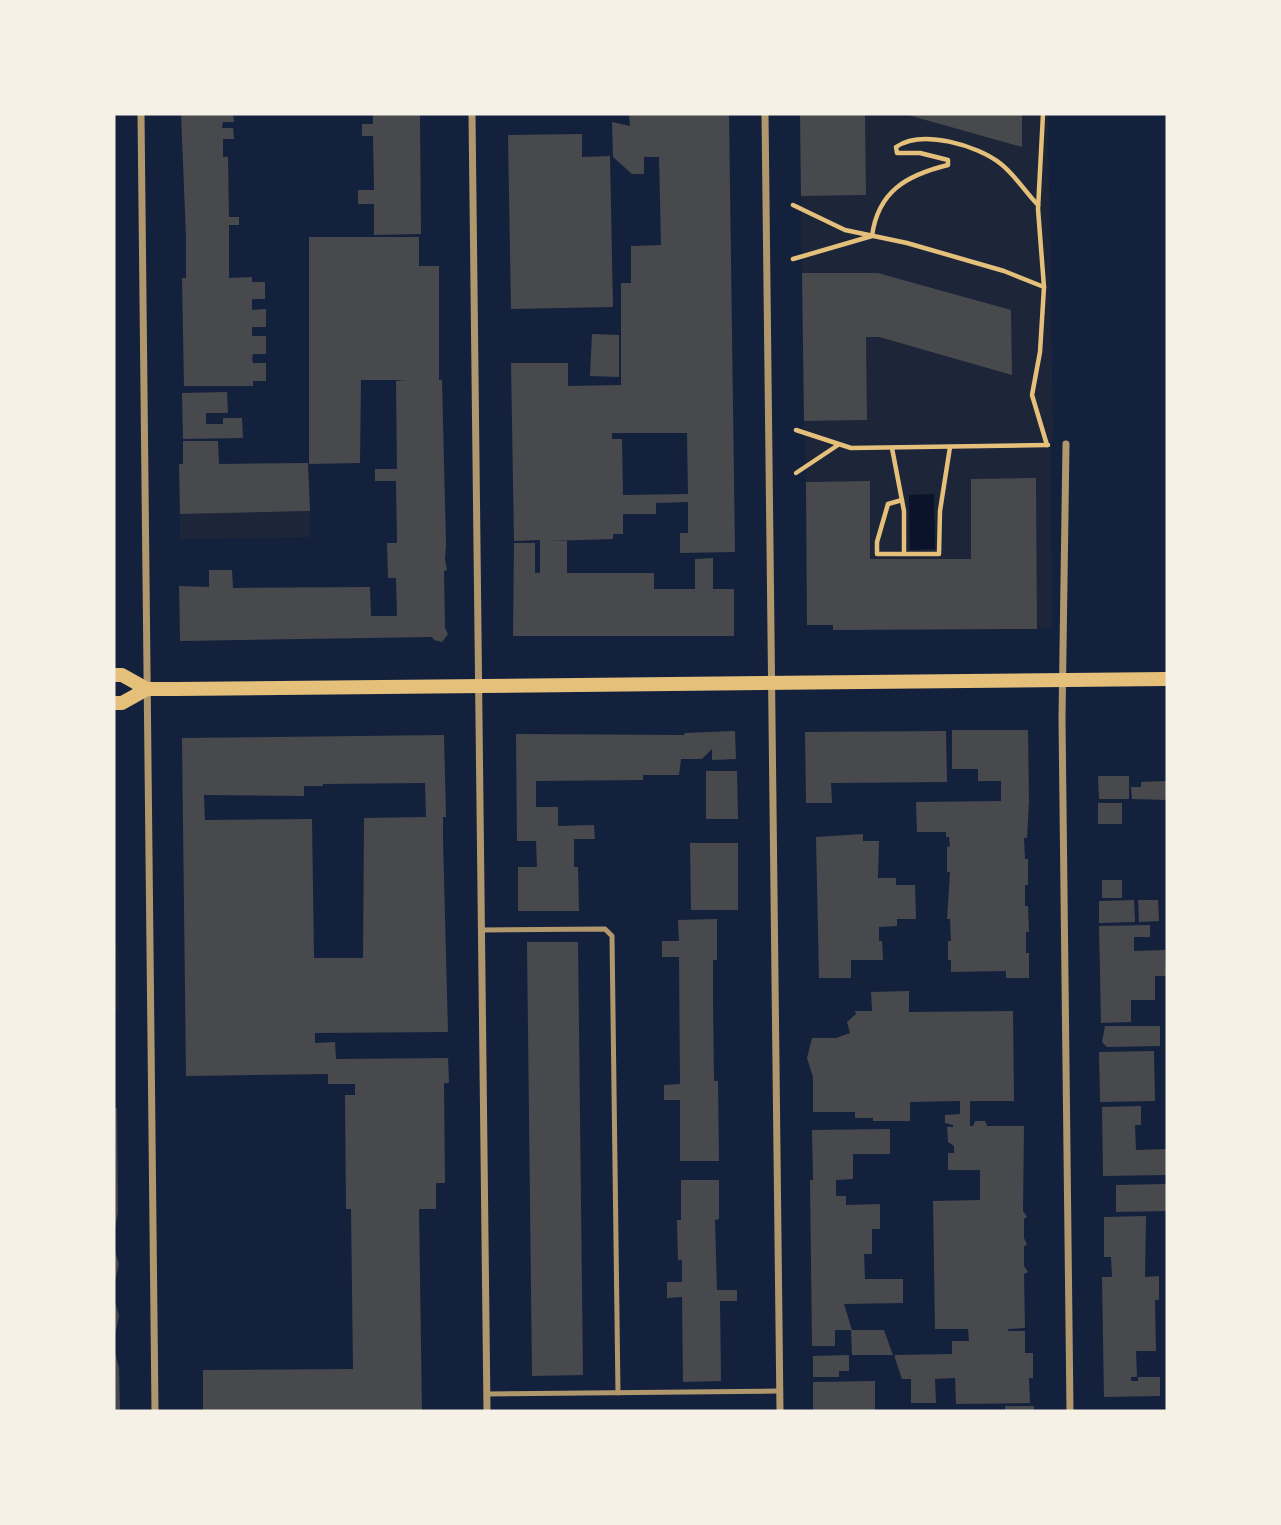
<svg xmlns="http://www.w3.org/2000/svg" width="1281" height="1525" font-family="Inter,sans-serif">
<rect width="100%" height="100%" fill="#14213d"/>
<g fill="#1d2539">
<polygon points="865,114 905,114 1021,147 1022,114 1048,114 1053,435 1051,438 1052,628 1037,629 1036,478 971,479 971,559 870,559 870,481 806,482 804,421 867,420 866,337 879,337 1012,374 1011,310 878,273 802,273 801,196 866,195"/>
<polygon points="310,511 310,537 180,539 180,514"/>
<polygon points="114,942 118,942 119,1011 114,1011"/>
</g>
<polygon fill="#0b132b" points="934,494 935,549 910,550 909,495"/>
<g fill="#48494c" fill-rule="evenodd">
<polygon points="181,114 233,114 234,122 223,122 222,128 233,128 234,139 223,139 223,157 228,157 229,217 239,217 239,225 229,225 229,278 252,277 252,282 265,282 265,299 252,299 252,310 266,309 266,327 252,327 252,336 266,336 266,354 253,354 252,359 253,363 266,363 266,381 253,381 253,386 184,386 182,278 186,278 186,237"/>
<polygon points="373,114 420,114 421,234 374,235 374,204 358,204 358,190 374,190 373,136 362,136 362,124 373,124"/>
<path d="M 629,114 L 729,114 L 735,552 L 680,553 L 680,533 L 688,533 L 688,502 L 656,503 L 656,514 L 623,514 L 623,534 L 613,534 L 613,539 L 550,541 L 567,541 L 567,573 L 654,573 L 654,589 L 695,589 L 695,559 L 713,558 L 713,589 L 734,589 L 734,636 L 513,636 L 514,543 L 535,543 L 535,573 L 540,573 L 540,540 L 514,541 L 511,363 L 568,363 L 568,386 L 621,385 L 621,283 L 631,283 L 631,246 L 661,245 L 659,157 L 644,157 L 644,174 L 632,174 L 613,157 L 612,122 L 630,126 ZM 612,433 L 687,433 L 688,494 L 623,495 L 622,439 L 612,439 Z"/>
<polygon points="800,114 865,114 866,195 801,196"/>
<polygon points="908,114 1022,114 1022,147 908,115"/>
<polygon points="582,134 582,157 610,156 613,307 511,309 508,135"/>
<polygon points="309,237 419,237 419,266 439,266 439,380 442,380 446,544 445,560 447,570 444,571 445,628 448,634 442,642 434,640 432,637 180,641 179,586 209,587 209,570 232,570 233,588 370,587 371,616 397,616 396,578 388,578 387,543 397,543 396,481 375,481 375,469 397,469 396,381 406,380 361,380 360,463 309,464"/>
<polygon points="802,273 878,273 1011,310 1012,375 879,337 866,337 867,420 804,421"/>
<polygon points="592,334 619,335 619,377 590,376"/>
<polygon points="227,392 228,413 206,413 206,424 223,424 223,418 242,418 243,438 183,439 182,393"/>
<polygon points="183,441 218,441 219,464 308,463 310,511 180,514 179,464 183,464"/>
<polygon points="1036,478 1037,629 833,630 833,625 807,625 806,482 870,481 870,559 971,559 971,479"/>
<polygon points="952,730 1028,730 1029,801 1027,838 1024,838 1025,859 1028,859 1028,885 1025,885 1025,906 1028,906 1029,932 1026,932 1026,953 1029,953 1029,978 1006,978 1006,971 951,972 951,960 948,960 948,941 951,941 950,919 947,919 950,872 947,872 947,847 950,846 949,837 946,837 946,832 917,832 916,802 1001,801 1001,781 978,781 978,769 952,769"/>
<polygon points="735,731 736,759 712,760 712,749 702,759 681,759 679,775 643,775 643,780 536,781 536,807 558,807 558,826 594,825 595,839 574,839 574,867 578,867 579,911 518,911 518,867 537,867 536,841 517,841 516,734 684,735 685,733"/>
<polygon points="946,731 947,782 831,783 832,803 806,803 805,732"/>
<path d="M 444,735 L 446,817 L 443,817 L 443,839 L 448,1032 L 315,1033 L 315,1043 L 335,1042 L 336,1059 L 448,1058 L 449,1083 L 444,1083 L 445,1183 L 436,1183 L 436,1209 L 419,1209 L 422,1411 L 203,1411 L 203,1370 L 353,1369 L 351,1209 L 346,1209 L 345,1095 L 355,1095 L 355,1084 L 328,1084 L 328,1074 L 186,1076 L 182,738 ZM 425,783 L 426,817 L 364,818 L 363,958 L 314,958 L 312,819 L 205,820 L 204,795 L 304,796 L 304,786 L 323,786 L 323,784 Z"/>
<polygon points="706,771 737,771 738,819 706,819"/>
<polygon points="1098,776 1129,776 1129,799 1099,799"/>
<polygon points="1167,781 1167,800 1132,799 1131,787 1141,787 1141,782"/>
<rect x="1098" y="803" width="24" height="21"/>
<polygon points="863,834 863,841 879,841 878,878 896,878 896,885 915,885 916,919 897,919 897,926 879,927 879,941 882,941 883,960 851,960 851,978 819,978 816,837"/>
<polygon points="690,843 738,843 738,910 691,910"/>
<rect x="1102" y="880" width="20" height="18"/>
<polygon points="1134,900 1135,922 1099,923 1099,901"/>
<polygon points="1138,900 1158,900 1159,921 1139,922"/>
<polygon points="717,919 717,960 713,960 713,1001 714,1081 718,1081 719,1161 680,1161 680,1100 664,1100 664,1085 680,1084 679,957 662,957 662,941 679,941 678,920"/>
<polygon points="1150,925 1150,937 1134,937 1134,951 1165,950 1166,976 1155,976 1155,1000 1131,1000 1131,1022 1101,1023 1099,926"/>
<polygon points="527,942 578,942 583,1375 532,1376"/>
<polygon points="909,991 909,1012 1013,1011 1014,1101 970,1101 970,1126 973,1126 975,1121 985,1121 987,1126 1024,1126 1023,1211 1027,1217 1024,1219 1024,1238 1027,1245 1024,1246 1024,1266 1028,1272 1024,1274 1025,1328 1008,1329 1008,1331 1025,1331 1025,1353 1033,1353 1033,1378 1029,1378 1030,1403 956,1404 955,1378 935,1379 936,1403 911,1403 911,1379 902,1379 895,1358 895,1355 952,1354 952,1341 969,1341 968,1329 935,1329 933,1201 980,1200 980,1170 948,1170 948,1153 954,1153 954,1146 948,1142 947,1127 953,1127 953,1125 945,1123 945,1115 960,1114 960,1101 910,1102 910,1121 873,1121 873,1118 855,1118 855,1112 813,1112 813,1077 807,1058 812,1038 836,1038 850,1033 847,1022 856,1014 855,1011 872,1011 871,992"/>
<polygon points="1105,1026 1160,1026 1160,1046 1107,1047 1102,1042"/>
<polygon points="1154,1051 1155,1101 1100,1102 1099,1052"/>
<polygon points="1141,1106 1141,1125 1135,1125 1136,1150 1167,1149 1167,1175 1103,1176 1102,1107"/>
<polygon points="114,1108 117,1108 118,1213 115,1228"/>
<polygon points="890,1129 890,1154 853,1154 853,1179 836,1180 836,1196 846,1196 846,1205 880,1204 880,1229 872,1229 872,1254 864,1254 865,1279 903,1279 903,1303 844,1304 852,1330 884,1330 893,1355 852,1355 851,1330 835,1330 835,1346 812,1346 810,1180 813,1180 812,1130"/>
<polygon points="681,1180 719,1180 719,1219 715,1220 717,1290 737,1290 737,1301 720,1301 721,1381 683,1382 682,1297 667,1298 667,1282 682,1282 682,1260 678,1260 677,1220 681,1220"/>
<polygon points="1167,1184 1167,1211 1116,1212 1116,1185"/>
<polygon points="1146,1216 1145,1277 1159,1276 1159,1300 1155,1300 1156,1351 1136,1351 1137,1377 1131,1377 1131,1381 1138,1381 1138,1377 1160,1377 1160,1396 1104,1397 1102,1277 1112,1277 1111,1257 1104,1257 1104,1217"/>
<polygon points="114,1248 119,1264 115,1281 114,1281"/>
<polygon points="114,1298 119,1316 115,1335 114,1335"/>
<polygon points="114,1348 119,1368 120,1411 114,1411"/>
<polygon points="849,1355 849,1371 839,1371 839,1377 813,1377 813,1356"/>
<polygon points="875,1381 875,1410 813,1411 813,1382"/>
<rect x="1005" y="1406" width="29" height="5"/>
</g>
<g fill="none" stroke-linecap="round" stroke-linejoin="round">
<g stroke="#e5c07b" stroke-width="4.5">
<polyline points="1043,114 1038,209 1044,287 1040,352 1032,395 1047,445"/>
<polyline points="793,205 845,230 907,243 1004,271 1044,287"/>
<path d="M 793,259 L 872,236 C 878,191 907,175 948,165 L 948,160 L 920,153 L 897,153 L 896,147 C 922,129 977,145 1001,164 C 1016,176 1025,192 1038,205"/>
<polyline points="796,430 851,448 1048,445"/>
<polyline points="892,448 904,511 904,554"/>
<polyline points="796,473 838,445"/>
<polyline points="902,500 888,504 877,542 877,554 939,554 940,511 950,447"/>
</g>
<g stroke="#b1986c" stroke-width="5">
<polyline points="482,930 605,929 612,936 618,1393"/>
<polyline points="487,1394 779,1391"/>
</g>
<g stroke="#b1986c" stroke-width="7">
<polyline points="141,114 155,1411"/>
<polyline points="472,114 487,1411"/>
<polyline points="765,114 780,1411"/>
<polyline points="1066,444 1062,719 1070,1411"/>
</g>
<g stroke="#e5c07b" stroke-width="14">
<polyline points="114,675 122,675 147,689 176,689 1167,679"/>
<polyline points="114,703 122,703 147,689"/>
</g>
</g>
<rect width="1281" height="1525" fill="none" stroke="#f6f1e7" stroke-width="231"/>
</svg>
